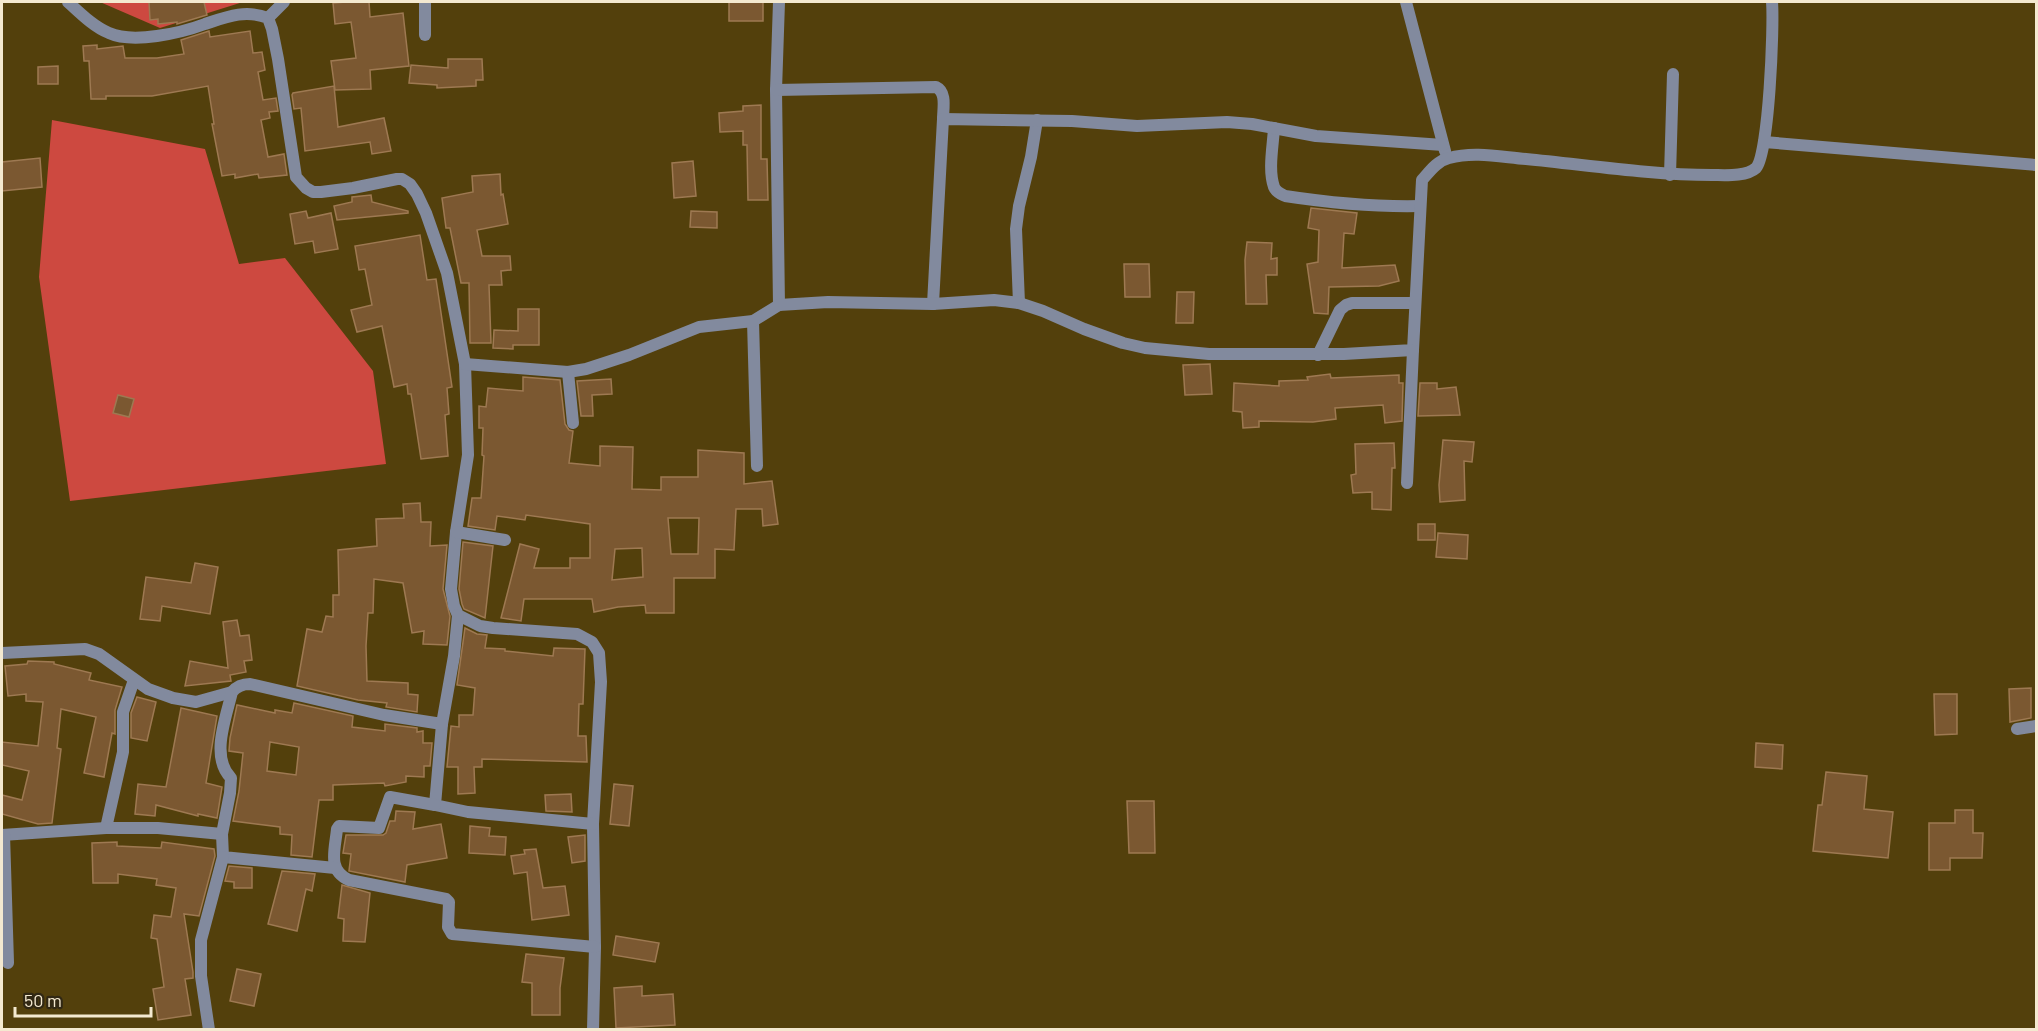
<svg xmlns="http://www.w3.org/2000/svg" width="2038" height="1031" font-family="Barlow,sans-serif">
<rect width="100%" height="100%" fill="#53400c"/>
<g fill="#cd4940">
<polygon points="100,2 243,2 160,28"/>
<polygon points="52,120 205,149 239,264 285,258 373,371 386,464 70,501 39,277"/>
</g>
<g fill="#7b5831" stroke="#9e7952" stroke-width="1.5" fill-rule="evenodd">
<polygon points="149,2 204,2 207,15 177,24 177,22 158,24 158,19 150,20"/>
<polygon points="346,2 369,2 370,17 403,13 409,66 370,70 371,89 335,90 331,61 356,58 351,22 335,24 333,3"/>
<rect x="729" y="2" width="34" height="19"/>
<polygon points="209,31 210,37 250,31 253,53 262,52 265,70 258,72 263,100 276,98 278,111 269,112 270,118 261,120 268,157 284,154 287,175 259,178 258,174 235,178 235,174 222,176 212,124 214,124 208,86 152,96 106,96 106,99 91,99 89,61 84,61 83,46 97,45 97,49 123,46 125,58 157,58 184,54 181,40"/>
<polygon points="448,59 482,59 483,80 476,80 476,86 437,88 437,85 409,83 411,65 448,68"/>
<polygon points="58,66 58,84 38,84 38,67"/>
<polygon points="334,86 338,127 384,118 391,151 372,154 370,142 305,151 301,108 294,109 292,95 293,93"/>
<polygon points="761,105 761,159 767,159 768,200 748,200 747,145 743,145 743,131 720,132 719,113 743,111 743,106"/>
<polygon points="40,158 42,187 2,191 2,162"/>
<polygon points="693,161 696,196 674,198 672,163"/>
<polygon points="500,174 501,195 503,194 508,224 477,230 482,256 510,256 511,270 501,271 502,285 489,285 491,343 470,343 469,283 461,283 450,228 446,228 442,198 473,192 472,176"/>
<polygon points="371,195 372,202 408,211 408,213 337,220 334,206 352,202 352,197"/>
<polygon points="1311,208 1357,213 1354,234 1344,233 1342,268 1395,265 1399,281 1379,286 1329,287 1328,314 1314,313 1307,264 1318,262 1319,230 1308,228"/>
<polygon points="306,211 308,218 331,213 338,249 315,253 313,241 295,244 290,214"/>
<polygon points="691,211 717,212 717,228 690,227"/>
<polygon points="420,235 427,280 436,279 452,387 447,388 449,414 445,415 448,456 421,459 411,394 408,394 407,384 394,387 382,326 357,332 351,310 372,305 365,269 359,270 355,246"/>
<polygon points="1247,242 1272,243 1271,259 1277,258 1277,275 1266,275 1267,304 1246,304 1245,260"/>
<polygon points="1124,264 1149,264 1150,297 1125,297"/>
<polygon points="1177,292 1194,292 1193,323 1176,323"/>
<polygon points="518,309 539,309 539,345 513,345 513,349 493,348 494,330 518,331"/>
<polygon points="1210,364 1212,394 1185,395 1183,365"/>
<polygon points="1330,374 1331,378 1399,375 1399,383 1403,383 1402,421 1385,423 1383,405 1335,408 1336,419 1313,422 1259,421 1259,427 1243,428 1242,412 1233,411 1234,383 1279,386 1279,381 1308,380 1307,377"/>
<path d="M 523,377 L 560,380 L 565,424 L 569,430 L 573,431 L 569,463 L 600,466 L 600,446 L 633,447 L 632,489 L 661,490 L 661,477 L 698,477 L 698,450 L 744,453 L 744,484 L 772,481 L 778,524 L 763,526 L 762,509 L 736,509 L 734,550 L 715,549 L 715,578 L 674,578 L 674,613 L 646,613 L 645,605 L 618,607 L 594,612 L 592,599 L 524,599 L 521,621 L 501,618 L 520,544 L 539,549 L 534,568 L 570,568 L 570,558 L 590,558 L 590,524 L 526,515 L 525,520 L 497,516 L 495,530 L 468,526 L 472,498 L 481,498 L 482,485 L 484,456 L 482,455 L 483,428 L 479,428 L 479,406 L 486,407 L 488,388 L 523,391 ZM 668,518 L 699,518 L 698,554 L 671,554 ZM 642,548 L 643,577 L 612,580 L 615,549 Z"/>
<polygon points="611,379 612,394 592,395 593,416 581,416 577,381"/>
<polygon points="1420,383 1437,383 1437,389 1456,387 1460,415 1418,416"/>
<polygon points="118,395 134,399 129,417 113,413"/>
<polygon points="1443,440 1474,442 1472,462 1464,461 1465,500 1440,502 1439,485"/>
<polygon points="1394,443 1395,468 1392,468 1391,510 1372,509 1372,492 1353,493 1351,475 1356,474 1355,444"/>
<polygon points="420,503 421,522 431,522 430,546 447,545 443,589 450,616 447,645 423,644 424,631 412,633 403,583 374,579 373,613 368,613 366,646 367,681 408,683 408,694 418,695 417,712 386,707 387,703 358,700 297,686 307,629 322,632 326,616 333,617 333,595 339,595 338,550 377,546 376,519 404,518 403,504"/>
<rect x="1418" y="524" width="17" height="16"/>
<polygon points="1438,533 1468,535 1467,559 1436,557"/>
<polygon points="463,542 493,546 485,618 464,609 462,604 459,589"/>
<polygon points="195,563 218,567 210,614 162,606 160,621 140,619 146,577 191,583"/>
<polygon points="237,620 240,636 249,635 252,660 244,661 246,672 230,675 231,681 185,686 190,661 228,668 223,622"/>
<polygon points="465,628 477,634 487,635 485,648 505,649 505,651 553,656 554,648 585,649 583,704 579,704 578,736 586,736 587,762 482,759 482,767 474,767 475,793 458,794 458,767 447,767 451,726 459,727 459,715 473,715 475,688 457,685"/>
<polygon points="28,661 54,662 54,664 91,673 89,680 122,687 115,710 115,734 112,733 104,777 84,773 96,717 61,709 57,748 61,749 52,823 38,824 2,814 2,795 22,800 29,771 2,765 2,742 38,746 43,702 26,701 26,694 8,696 5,666 27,664"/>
<polygon points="2031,688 2031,718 2010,722 2009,689"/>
<polygon points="1934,694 1957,694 1957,734 1935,735"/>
<polygon points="137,697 156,702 147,741 131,738 131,713"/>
<path d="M 294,703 L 353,716 L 352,727 L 385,731 L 385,724 L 417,728 L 417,732 L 423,731 L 423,743 L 432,743 L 430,766 L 424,766 L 424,777 L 406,776 L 406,782 L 385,786 L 384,783 L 333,785 L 333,800 L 319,800 L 312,857 L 291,855 L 292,835 L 280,834 L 280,827 L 233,821 L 239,791 L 243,753 L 229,751 L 230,738 L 237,705 L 275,713 L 275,710 L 292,713 ZM 270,742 L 299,747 L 296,775 L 267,771 Z"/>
<polygon points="181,708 217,716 206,783 222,787 217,818 198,814 198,816 156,805 155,816 135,814 138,784 166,787"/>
<polygon points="1756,743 1783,745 1782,769 1755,767"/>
<polygon points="1826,772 1867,776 1864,809 1893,812 1888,858 1813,851 1818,805 1822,805"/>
<polygon points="614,784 633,786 629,826 610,824"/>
<polygon points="571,794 572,812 546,811 545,795"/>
<polygon points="1127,801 1154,801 1155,853 1129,853"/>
<polygon points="1955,810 1973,810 1973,833 1983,833 1982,858 1950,858 1950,870 1929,870 1929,823 1955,823"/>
<polygon points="396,811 415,812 413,829 441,824 447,858 407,865 405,882 349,871 351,854 343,853 346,835 383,835 386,833 390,821 395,821"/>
<polygon points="470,826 490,828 489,836 506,837 505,855 469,853"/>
<polygon points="585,835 585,861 572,863 568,837"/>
<polygon points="117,842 117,846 161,848 162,842 214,849 215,856 199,916 184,914 193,972 193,978 185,979 191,1015 158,1020 153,989 164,987 157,939 151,938 154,915 171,917 176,888 156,885 157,879 118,874 118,883 93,883 92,843"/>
<polygon points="536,849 543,888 565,886 569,915 532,920 527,872 514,874 511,856 525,854 524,850"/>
<polygon points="229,866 252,868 252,888 234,888 234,882 225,881"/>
<polygon points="282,871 315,874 312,891 306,889 297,931 268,924"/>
<polygon points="342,885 370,893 365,942 343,941 344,919 338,918"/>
<polygon points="616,936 659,943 655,962 613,955"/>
<polygon points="526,954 564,958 560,988 560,1015 532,1015 532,983 522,982"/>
<polygon points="237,969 261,974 254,1006 230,1001"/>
<polygon points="642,986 642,996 673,994 675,1025 616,1028 614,988"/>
</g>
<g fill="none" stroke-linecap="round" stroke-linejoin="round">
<g stroke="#828a9e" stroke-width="12">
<path d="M 68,2 C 80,13 94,27 109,33 C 133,44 181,33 205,24 C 226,17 245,9 268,18 L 272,29 L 278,59 L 296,177 L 306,188 L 313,192 L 321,192 L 353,188 L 397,179 L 402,179 L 410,184 L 417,194 L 426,213 L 447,273 L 465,364 L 468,455 L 456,532 L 451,589 L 454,606 L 458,615 L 480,626 L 493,628 L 577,634 L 592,642 L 599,653 L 601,682 L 593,824 L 595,947 L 593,1030"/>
<polyline points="425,2 425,35"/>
<polyline points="779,2 776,90 779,305"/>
<polyline points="1406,2 1445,151"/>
<polyline points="268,18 284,2"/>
<path d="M 776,90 L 936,87 C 947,92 943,109 943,119"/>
<path d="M 1274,128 C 1273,146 1268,170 1274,187 C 1276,192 1281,194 1285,196 C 1331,203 1374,207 1420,206"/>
<polyline points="1764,142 2036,165"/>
<polyline points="1670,175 1673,74"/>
<polyline points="1019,303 1016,229 1019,206 1031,157 1037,120"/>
<polyline points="933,304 943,119 1072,121 1137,126 1227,122 1252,124 1316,136 1443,145"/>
<polyline points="753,321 757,466"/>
<polyline points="1318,355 1340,310 1346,305 1352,303 1415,303"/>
<path d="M 465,364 L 568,372 L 586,369 L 629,355 L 699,327 L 753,321 L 779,305 L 828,302 L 933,304 L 994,300 L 1019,303 L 1043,311 L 1084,329 L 1123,343 L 1145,348 L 1209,354 L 1344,354 L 1413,350 L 1422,180 C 1430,171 1437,161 1449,158 C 1474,151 1501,157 1526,159 C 1588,165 1650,175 1712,175 C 1724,175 1746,177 1756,168 C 1769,154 1774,25 1772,2"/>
<polyline points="568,372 573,423"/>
<polyline points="1407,483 1413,350"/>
<polyline points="456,532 505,540"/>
<polyline points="2,653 85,649 99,654 148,689 173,698 196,702 232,692"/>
<polyline points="442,724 435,805 468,812 593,824"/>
<polyline points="2017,729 2036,726"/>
<path d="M 435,805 L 390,797 L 379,828 L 339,826 L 337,829 C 335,850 327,870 349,880 L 446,899 L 449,902 L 448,927 L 452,934 L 595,947"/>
<polyline points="106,828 123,752 123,712 134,680"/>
<polyline points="222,834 223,857 335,868"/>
<path d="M 2,835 L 106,828 L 158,828 L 222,834 L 230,793 L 231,778 C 210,757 226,718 232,692 C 237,686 242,684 250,684 L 384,715 L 442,724 L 454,656 L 458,615"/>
<polyline points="4,835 8,963"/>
<polyline points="209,1030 201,976 201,940 223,857"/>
</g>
</g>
<rect width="2038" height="1031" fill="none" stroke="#f4e9d0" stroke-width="6"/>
<path d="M15 1007v9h136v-9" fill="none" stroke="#f4e9d0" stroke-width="3"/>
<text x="24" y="1007" font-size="18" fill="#f4e9d0" stroke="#312814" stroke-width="4.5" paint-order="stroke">50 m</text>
</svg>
